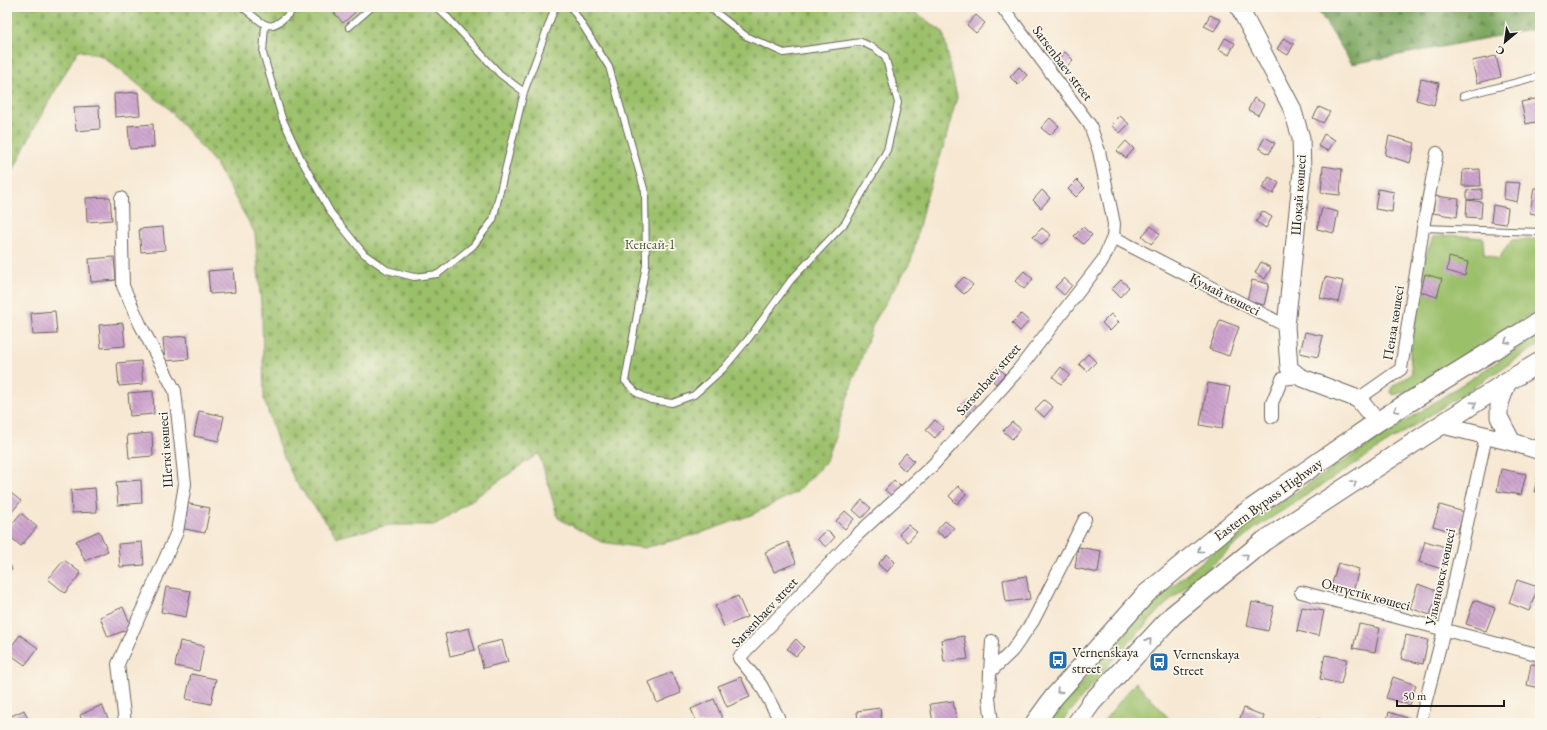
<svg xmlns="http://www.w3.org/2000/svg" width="1547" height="730" font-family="'EB Garamond',serif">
<defs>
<pattern id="forest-firs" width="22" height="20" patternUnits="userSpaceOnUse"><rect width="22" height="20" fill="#7ca65f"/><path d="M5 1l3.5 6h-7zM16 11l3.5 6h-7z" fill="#65864e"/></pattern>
<pattern id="cemetery-stones" width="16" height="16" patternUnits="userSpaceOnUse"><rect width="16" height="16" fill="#9bc06b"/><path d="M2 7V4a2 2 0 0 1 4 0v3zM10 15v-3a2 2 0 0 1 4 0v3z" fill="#85a45c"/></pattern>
<pattern id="building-back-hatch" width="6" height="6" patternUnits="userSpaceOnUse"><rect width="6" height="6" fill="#cea4ce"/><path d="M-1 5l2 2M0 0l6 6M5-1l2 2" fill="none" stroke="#a685a6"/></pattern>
</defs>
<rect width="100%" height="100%" fill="#fbf7ec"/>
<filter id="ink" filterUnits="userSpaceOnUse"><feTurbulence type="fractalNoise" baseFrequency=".025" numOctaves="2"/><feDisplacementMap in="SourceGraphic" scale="8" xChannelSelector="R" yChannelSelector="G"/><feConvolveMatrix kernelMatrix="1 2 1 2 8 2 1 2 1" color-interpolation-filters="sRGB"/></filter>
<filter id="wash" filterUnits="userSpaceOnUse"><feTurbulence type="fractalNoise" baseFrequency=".012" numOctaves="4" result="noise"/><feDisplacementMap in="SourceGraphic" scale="16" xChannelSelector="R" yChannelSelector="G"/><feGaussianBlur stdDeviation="0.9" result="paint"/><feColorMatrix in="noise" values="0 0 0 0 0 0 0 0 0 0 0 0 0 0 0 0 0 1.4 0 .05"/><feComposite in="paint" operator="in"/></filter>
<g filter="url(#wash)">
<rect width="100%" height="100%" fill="#f7e8d3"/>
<g fill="#9bc06b" stroke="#5c6e44">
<polygon points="1451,235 1483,238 1484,254 1498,259 1512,240 1540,239 1540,308 1413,389 1394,395 1390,392 1392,387 1412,373 1410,355 1425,258 1433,237"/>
<polygon points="1540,334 1540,344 1254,529 1165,605 1121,650 1061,723 1048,723 1114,643 1158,598 1250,522"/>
<polygon points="1136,682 1173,723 1102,723"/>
</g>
<polygon fill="url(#forest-firs)" stroke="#4c613e" points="1316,7 1540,7 1540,28 1352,64"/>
<polygon fill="url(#cemetery-stones)" stroke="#5c6e44" points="7,7 907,7 943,32 957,97 944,145 925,201 911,261 873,324 825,463 797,492 751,515 698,534 644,548 601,542 558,518 539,453 436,525 390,525 337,537 295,481 278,443 264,399 262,316 255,233 216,164 167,107 102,56 78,50 33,130 7,183"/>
<g id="blocks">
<g fill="url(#building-back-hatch)">
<polygon points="329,7 361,7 343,23"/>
<polygon points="976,15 985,23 976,33 967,25"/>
<polygon points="1210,15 1221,20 1214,31 1204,26"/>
<polygon points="1540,35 1540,46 1539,46 1537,36"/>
<polygon points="1225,38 1235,43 1229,55 1219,49"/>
<polygon points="1284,38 1294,44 1288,55 1277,49"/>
<polygon points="1065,52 1073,60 1064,69 1056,62"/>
<polygon points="1496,56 1501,77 1477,83 1472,61"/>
<polygon points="1019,67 1027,75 1018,85 1010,77"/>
<polygon points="1421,79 1439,83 1434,105 1416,100"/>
<polygon points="138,92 140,115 115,117 114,94"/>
<polygon points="1254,98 1264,104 1258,115 1248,110"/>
<polygon points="1540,98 1540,121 1526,124 1521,102"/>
<polygon points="99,106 100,129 76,131 74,107"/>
<polygon points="1319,107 1330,112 1323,123 1313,118"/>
<polygon points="1120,116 1129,124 1120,133 1111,125"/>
<polygon points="1050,118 1059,126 1050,135 1041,128"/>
<polygon points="153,124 154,147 130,149 128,126"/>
<polygon points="1324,134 1335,140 1328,151 1318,146"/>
<polygon points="1389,136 1415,143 1410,163 1385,155"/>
<polygon points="1265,137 1275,143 1269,154 1259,148"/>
<polygon points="1126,141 1134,149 1126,158 1117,151"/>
<polygon points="1323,166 1342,169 1340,195 1321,193"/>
<polygon points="1480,169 1481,186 1462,186 1463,170"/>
<polygon points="1269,177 1279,183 1273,194 1262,188"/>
<polygon points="1077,180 1085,188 1076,197 1068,189"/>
<polygon points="1505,182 1520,183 1517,202 1504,199"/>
<polygon points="1534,188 1540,188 1540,215 1530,213"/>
<polygon points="1378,189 1394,192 1392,212 1375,209"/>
<polygon points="1482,189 1482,199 1467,200 1467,190"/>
<polygon points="1042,190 1050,198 1041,208 1033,200"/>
<polygon points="1435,196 1459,199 1457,217 1433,213"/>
<polygon points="110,197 112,220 87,222 86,198"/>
<polygon points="1467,200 1482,202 1481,218 1466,217"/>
<polygon points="1493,205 1508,208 1506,224 1491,222"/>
<polygon points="1322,208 1338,212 1334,233 1317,229"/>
<polygon points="1262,211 1272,217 1266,228 1256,222"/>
<polygon points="1151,226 1160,234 1151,244 1142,236"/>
<polygon points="163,227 165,250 141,252 139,229"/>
<polygon points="1083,227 1092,235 1083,244 1074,236"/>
<polygon points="1042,228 1051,235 1042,245 1033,237"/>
<polygon points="114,257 116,280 91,282 89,259"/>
<polygon points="1449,257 1468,262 1465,276 1447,271"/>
<polygon points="1261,262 1271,268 1265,279 1255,273"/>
<polygon points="233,269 235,292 210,294 208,271"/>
<polygon points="1024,271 1033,279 1024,289 1015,281"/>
<polygon points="1425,274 1442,279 1437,297 1421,292"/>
<polygon points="964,277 973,285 964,294 955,286"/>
<polygon points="1325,277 1343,281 1338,302 1320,298"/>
<polygon points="1064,278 1072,285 1064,295 1055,287"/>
<polygon points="1121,280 1129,287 1120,297 1112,289"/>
<polygon points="1252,280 1269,284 1264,305 1247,301"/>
<polygon points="55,311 57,334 33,335 31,313"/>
<polygon points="1021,314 1029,321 1020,331 1012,323"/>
<polygon points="1111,314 1119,322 1110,331 1102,323"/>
<polygon points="1220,320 1239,327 1229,356 1209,349"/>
<polygon points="123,323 125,346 101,348 99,325"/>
<polygon points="1305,332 1323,336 1318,357 1300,353"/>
<polygon points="187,336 189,359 165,361 163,338"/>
<polygon points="1088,354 1096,362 1087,371 1079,364"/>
<polygon points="141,361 143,384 119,386 117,363"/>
<polygon points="997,366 1005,374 996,384 988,376"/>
<polygon points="1061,367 1070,375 1061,384 1053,377"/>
<polygon points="1208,383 1230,387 1222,429 1200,425"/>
<polygon points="153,391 154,414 130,416 128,393"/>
<polygon points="969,400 978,408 969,418 960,410"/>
<polygon points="1044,400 1053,407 1044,417 1035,409"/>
<polygon points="199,411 224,416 219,441 194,436"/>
<polygon points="935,420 944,428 935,438 926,430"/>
<polygon points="1012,422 1021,429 1012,439 1003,431"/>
<polygon points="152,433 153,456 129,458 127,435"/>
<polygon points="906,453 914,461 905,471 897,463"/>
<polygon points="1501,469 1526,474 1521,495 1497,491"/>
<polygon points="1539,470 1540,471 1540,493 1534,492"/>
<polygon points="141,480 142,503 118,505 116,482"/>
<polygon points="894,480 902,488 893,497 885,490"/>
<polygon points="958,486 966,494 957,504 949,496"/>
<polygon points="95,488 97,512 72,513 71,490"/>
<polygon points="7,490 21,501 7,518"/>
<polygon points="862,500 871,508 862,518 853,510"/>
<polygon points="185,503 210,508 205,533 180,528"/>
<polygon points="1440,505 1464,512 1457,533 1433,526"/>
<polygon points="845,511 854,519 845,529 836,521"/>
<polygon points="21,513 37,527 21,546 7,534 7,530"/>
<polygon points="945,521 954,528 945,538 936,531"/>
<polygon points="908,525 917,532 908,542 899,534"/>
<polygon points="826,530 835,537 826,547 817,539"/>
<polygon points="99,531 108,551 85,561 76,541"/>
<polygon points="1425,541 1449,548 1442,569 1419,562"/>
<polygon points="142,542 144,565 120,567 118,544"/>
<polygon points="788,542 796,563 774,572 765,552"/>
<polygon points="1078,547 1101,551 1098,573 1075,568"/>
<polygon points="887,554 895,562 887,572 878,564"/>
<polygon points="7,559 12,570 7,572"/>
<polygon points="64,560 81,573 65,593 48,579"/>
<polygon points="1338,563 1359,569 1353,592 1331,587"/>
<polygon points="1026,576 1030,599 1006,602 1003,580"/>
<polygon points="1517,580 1538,587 1529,611 1509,603"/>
<polygon points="1418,584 1439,592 1430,615 1410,608"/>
<polygon points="166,587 191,591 186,617 161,612"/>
<polygon points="738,596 747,617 724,627 715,606"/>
<polygon points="1474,600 1495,608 1486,631 1466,624"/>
<polygon points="1252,602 1274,606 1268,631 1247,626"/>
<polygon points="123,607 132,628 108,637 100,617"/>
<polygon points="1302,607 1324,611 1319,636 1297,631"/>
<polygon points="1359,624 1380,628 1375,652 1353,648"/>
<polygon points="469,628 475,650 450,656 445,634"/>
<polygon points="20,635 38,648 25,665 7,652"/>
<polygon points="1406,635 1428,640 1423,664 1401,659"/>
<polygon points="964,636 968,659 944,662 941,640"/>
<polygon points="796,639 804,647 796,656 787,649"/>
<polygon points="502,640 508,662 483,668 478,646"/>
<polygon points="180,641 204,646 199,671 175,666"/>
<polygon points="1325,655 1347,659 1341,684 1320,679"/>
<polygon points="1531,664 1540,665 1540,688 1527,685"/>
<polygon points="672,672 681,693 657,703 649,682"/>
<polygon points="191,674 216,679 211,704 186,699"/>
<polygon points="741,677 750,697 727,707 718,686"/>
<polygon points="1393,677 1416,685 1410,705 1386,698"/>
<polygon points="714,699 723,720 716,723 697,723 691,709"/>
<polygon points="953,701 957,723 933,723 930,704"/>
<polygon points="102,705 110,723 83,723 80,715"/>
<polygon points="880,708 882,723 858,723 857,711"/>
<polygon points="1244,708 1264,716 1262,723 1238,723"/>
<polygon points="24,710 30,723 7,723 7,718"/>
<polygon points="1389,712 1413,720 1412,723 1386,723"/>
<polygon points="1318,719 1329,723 1316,723"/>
</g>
</g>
</g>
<g filter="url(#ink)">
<use href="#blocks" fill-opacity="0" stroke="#69635c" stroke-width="1"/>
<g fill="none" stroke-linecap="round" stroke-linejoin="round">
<g stroke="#69635c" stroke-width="8">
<g id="lane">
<path d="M 242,7 C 270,29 269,34 296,7"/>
<polyline points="436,7 449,19 500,74 524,92"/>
<polyline points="571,7 609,67 645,192 646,265 625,381 637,393 651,400 672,403 694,395 724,368 749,338 791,280 845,223 887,150 898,103 885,56 874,48 861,42 784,53 746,36 709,7"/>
<polyline points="265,25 263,53 282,118 302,161 331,213 364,254 387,270 414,277 438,274 473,246 493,220 524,92 555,7"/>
<polyline points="349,27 372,7"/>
<polyline points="1463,96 1540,76"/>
<polyline points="1423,228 1540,232"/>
</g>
</g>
<g stroke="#69635c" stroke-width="14">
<g id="street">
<polyline points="121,198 123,286 140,324 175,391 185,484 177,532 118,664 125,723"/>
<polyline points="1113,237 1286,326"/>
<polyline points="1358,399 1401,369 1423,228 1437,153"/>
<polyline points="1272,417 1272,403 1282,379 1300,377"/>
<polyline points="1301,592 1540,655"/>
<polyline points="990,672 992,641"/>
<polyline points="773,723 778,717 761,685 739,658 857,535 933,465 1019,369 1103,260 1113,237 1114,224 1099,151 1090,125 1002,7"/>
<polyline points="992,723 989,698 990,672 1012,651 1033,621 1085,519"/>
<polyline points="1420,723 1444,630 1486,436"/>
</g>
</g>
<g stroke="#69635c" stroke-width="19">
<g id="secondary">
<polyline points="1239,7 1292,108 1301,138 1302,172 1286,326 1289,368 1300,377 1358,399 1377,422"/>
<polyline points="1508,381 1499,406 1499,417 1512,442"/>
<polyline points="1443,425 1512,442 1540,451"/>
</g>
</g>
<g stroke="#69635c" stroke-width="21">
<g id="primary">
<polyline points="1035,723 1054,697 1146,594 1241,516 1377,422 1540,321"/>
<polyline points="1077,723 1092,702 1173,615 1264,541 1508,381 1540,362"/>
</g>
</g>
<use href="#lane" stroke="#fff" stroke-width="6"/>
<use href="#street" stroke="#fff" stroke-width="12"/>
<use href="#secondary" stroke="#fff" stroke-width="17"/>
<use href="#primary" stroke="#fff" stroke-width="19"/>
</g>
<defs><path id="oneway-chevron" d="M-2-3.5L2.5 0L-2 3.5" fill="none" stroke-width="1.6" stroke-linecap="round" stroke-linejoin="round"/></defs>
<g stroke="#999">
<use href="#oneway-chevron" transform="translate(1507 341) rotate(148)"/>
<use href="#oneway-chevron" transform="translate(1474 404) rotate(-34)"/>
<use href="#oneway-chevron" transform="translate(1396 410) rotate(148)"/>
<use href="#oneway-chevron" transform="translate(1354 483) rotate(-33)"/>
<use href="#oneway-chevron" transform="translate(1200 550) rotate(141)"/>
<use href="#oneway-chevron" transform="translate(1246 556) rotate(-39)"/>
<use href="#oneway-chevron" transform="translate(1149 641) rotate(-48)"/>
<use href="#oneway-chevron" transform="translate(1059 691) rotate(132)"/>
</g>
</g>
<defs>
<g id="bus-square" transform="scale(1)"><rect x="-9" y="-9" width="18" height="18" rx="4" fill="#1f6fb2" stroke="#fbf7ec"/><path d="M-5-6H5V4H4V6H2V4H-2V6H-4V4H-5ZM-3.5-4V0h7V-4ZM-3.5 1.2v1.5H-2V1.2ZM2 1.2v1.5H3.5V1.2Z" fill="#fff"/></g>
</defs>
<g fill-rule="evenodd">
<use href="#bus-square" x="1058" y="660"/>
<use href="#bus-square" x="1159" y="662"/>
</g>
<g text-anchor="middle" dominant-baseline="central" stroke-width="3.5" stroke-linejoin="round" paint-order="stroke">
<g font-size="14" fill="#1c1c1c" stroke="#fbf7ec">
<text transform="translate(1063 63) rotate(53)">Sarsenbaev street</text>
<text transform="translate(1298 195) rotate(-86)">Шоқай көшесі</text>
<text transform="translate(1225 294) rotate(27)">Кумай көшесі</text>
<text transform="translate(1393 323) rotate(-81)">Пенза көшесі</text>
<text transform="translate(988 379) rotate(-49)">Sarsenbaev street</text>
<text transform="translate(165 450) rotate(-94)">Шеткі көшесі</text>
<text transform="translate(1268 499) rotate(-36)">Eastern Bypass Highway</text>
<text transform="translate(1440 577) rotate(-78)">Ульяновск көшесі</text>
<text transform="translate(1366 594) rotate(15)">Оңтүстік көшесі</text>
<text transform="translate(764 612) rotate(-47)">Sarsenbaev street</text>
</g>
<g font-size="14" fill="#4f5e3c" stroke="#fbf7ec">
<text x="650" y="244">Кенсай-1</text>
</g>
<g font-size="14" fill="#1c1c1c" stroke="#fbf7ec" text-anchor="start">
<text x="1072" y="652">Vernenskaya<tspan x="1072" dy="16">street</tspan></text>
<text x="1173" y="654">Vernenskaya<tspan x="1173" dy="16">Street</tspan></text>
</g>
</g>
<rect width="1547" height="730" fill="none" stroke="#fbf7ec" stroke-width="24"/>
<g transform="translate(1505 42) rotate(209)" stroke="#fbf7ec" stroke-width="3" paint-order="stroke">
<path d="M0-3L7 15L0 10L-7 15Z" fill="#1c1c1c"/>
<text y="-6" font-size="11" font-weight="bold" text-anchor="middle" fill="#1c1c1c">С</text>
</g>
<path d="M1397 700v6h107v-6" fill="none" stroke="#1c1c1c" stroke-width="2"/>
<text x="1403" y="700" font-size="12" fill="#1c1c1c" stroke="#fbf7ec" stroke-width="3" paint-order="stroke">50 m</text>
</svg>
